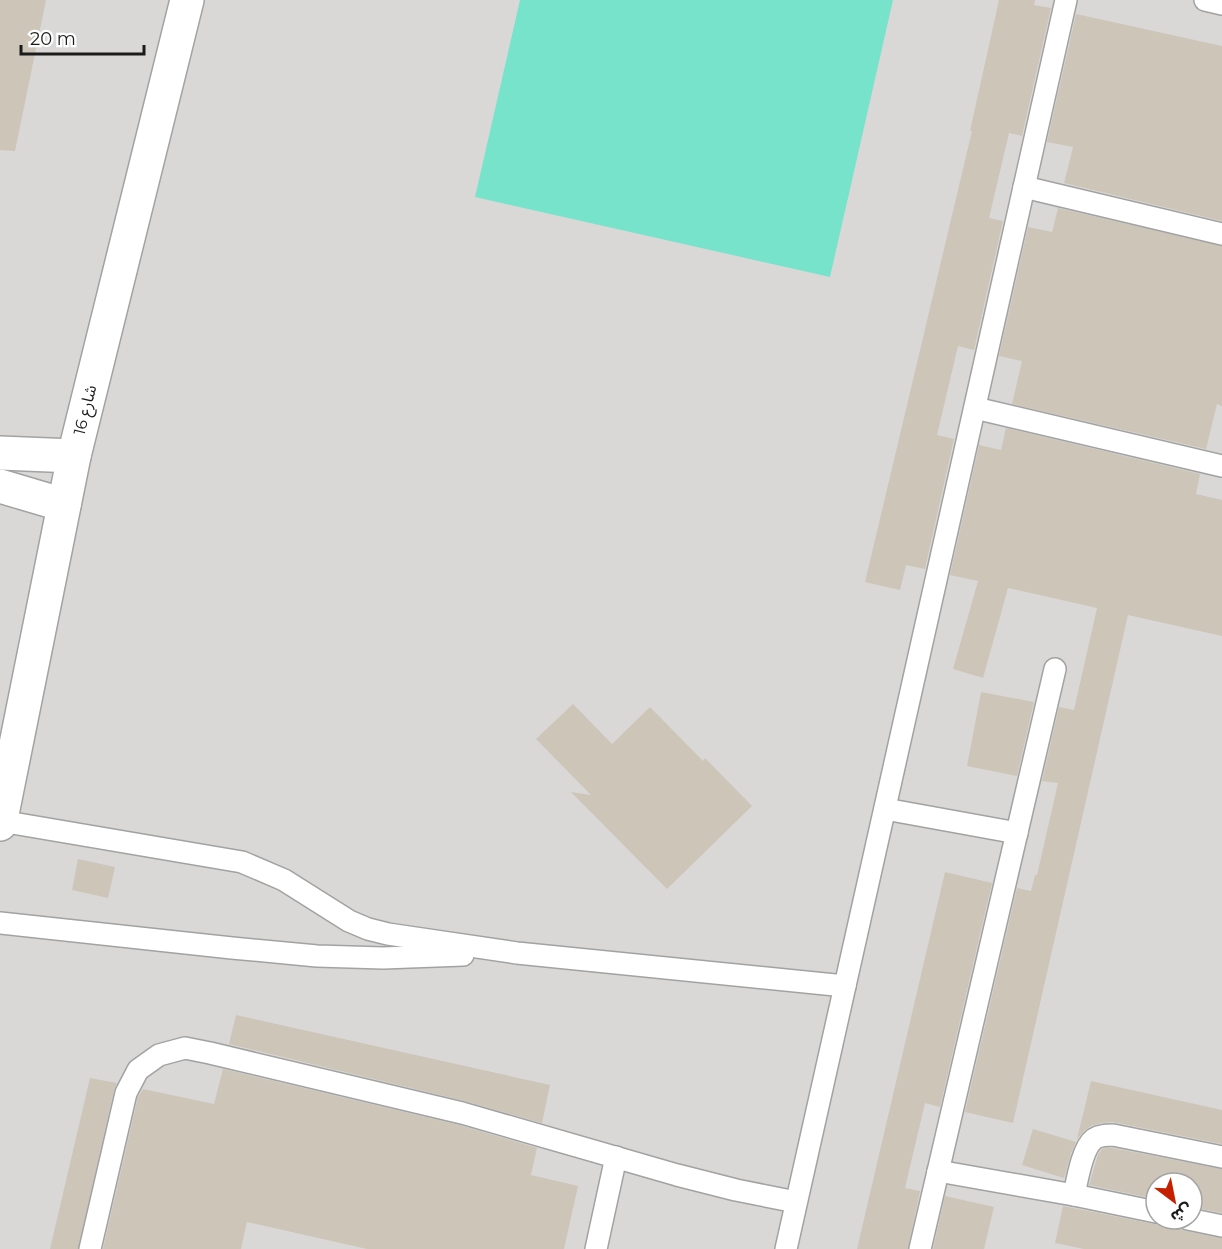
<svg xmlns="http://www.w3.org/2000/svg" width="1222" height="1249" font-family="Montserrat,'Noto Sans Arabic',sans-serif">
<rect width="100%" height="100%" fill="#edebdf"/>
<path fill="#d9d8d7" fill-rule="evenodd" d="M 0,0 L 1222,0 L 1222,1249 L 0,1249 ZM 1156,1183 L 1192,1183 L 1192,1219 L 1156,1219 Z"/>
<polygon fill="#77e3cb" points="520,0 893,0 830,277 475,197"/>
<g fill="#cdc5b8">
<polygon points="0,0 46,0 15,151 0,150"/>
<polygon points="999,0 1035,0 1034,5 1051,8 1022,136 1009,133 989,218 1003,221 974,350 958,346 937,435 954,439 925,569 906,565 900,590 865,582 972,131 970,131"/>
<polygon points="1076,14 1222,46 1222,221 1064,183 1073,147 1047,142"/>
<polygon points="1058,208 1222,246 1222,406 1217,404 1206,449 1012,404 1022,361 999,356 1028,227 1052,232"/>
<polygon points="1006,428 1200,474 1196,494 1222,500 1222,636 1128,615 1013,1123 965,1112 1017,888 1031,891 1035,875 1037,875 1058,783 1042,781 1059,707 1074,710 1097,608 1008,588 983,678 953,669 978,581 950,575 979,445 1001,450"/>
<polygon points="981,692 1034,702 1017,776 967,766"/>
<polygon points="573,704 612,744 650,707 703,761 705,758 752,806 667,889 571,792 591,795 536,739"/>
<polygon points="78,859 115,867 108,898 72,890"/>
<polygon points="945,872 992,883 940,1107 925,1103 905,1188 920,1191 908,1249 857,1249"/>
<polygon points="236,1015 550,1085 542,1123 465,1101 229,1044"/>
<polygon points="223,1069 459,1125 537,1148 531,1175 578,1186 564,1249 367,1249 247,1222 241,1249 103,1249 138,1097 143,1089 214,1104"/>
<polygon points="90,1078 117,1083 114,1090 78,1249 50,1249"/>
<polygon points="1091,1081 1222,1110 1222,1144 1113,1122 1101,1123 1091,1126 1085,1130 1077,1139"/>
<polygon points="1033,1129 1076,1142 1071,1153 1064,1178 1022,1165"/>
<polygon points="1107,1148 1112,1148 1222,1169 1222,1213 1192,1207 1192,1183 1156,1183 1156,1199 1089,1185 1098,1155 1102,1149"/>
<polygon points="945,1196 994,1207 984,1249 933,1249"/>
<polygon points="1063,1206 1153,1224 1161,1224 1166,1219 1176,1219 1176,1224 1179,1228 1185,1231 1222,1238 1222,1249 1084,1249 1055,1243"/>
</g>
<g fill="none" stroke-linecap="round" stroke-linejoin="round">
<g stroke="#a2a2a2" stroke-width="24">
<g id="service">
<polyline points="1205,0 1222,4"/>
<polyline points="1024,187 1222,234"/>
<polyline points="975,408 1222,466"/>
<polyline points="885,809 1017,833"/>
<polyline points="1,821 242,862 284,880 349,921 368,929 388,934 517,953 845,986"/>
<polyline points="0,923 232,948 317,956 383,958 463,955"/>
<polyline points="938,1171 1074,1195 1156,1212"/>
<path d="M 1074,1195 C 1077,1181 1082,1148 1094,1139 C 1100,1135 1106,1135 1113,1135 L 1222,1157"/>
<polyline points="1188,1219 1222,1226"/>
<polyline points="90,1249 126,1093 138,1070 159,1055 185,1048 210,1053 462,1113 677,1175 736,1190 796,1202"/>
<polyline points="596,1249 616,1157"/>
<polyline points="786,1249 1066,0"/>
<polyline points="920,1249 1055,669"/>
</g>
</g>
<g stroke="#a2a2a2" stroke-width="36">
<g id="minor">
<polyline points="0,453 74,456"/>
<polyline points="0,486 64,505"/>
</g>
</g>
<g stroke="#a2a2a2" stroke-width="36">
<polyline id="tertiary" points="0,824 74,456 187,0"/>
</g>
<use href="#service" stroke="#fff" stroke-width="21"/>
<use href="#minor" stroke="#fff" stroke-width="33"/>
<use href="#tertiary" stroke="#fff" stroke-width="33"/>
</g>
<g text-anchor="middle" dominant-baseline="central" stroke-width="6" stroke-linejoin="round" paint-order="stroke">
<g font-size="16" fill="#1b1b1b" stroke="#fff">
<text transform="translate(85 410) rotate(-76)">شارع 16</text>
</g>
</g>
<g transform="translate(1174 1201) rotate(148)"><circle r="28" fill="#ffffff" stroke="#a4a4a4" stroke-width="1.5"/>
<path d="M0-4.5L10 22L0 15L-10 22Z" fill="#c52100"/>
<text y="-9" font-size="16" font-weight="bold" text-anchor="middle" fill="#1b1b1b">ش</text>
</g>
<path d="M21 45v9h123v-9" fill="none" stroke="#1b1b1b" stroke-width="3"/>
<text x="30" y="45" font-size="18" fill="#1b1b1b" stroke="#ffffff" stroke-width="4.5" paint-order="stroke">20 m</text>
</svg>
